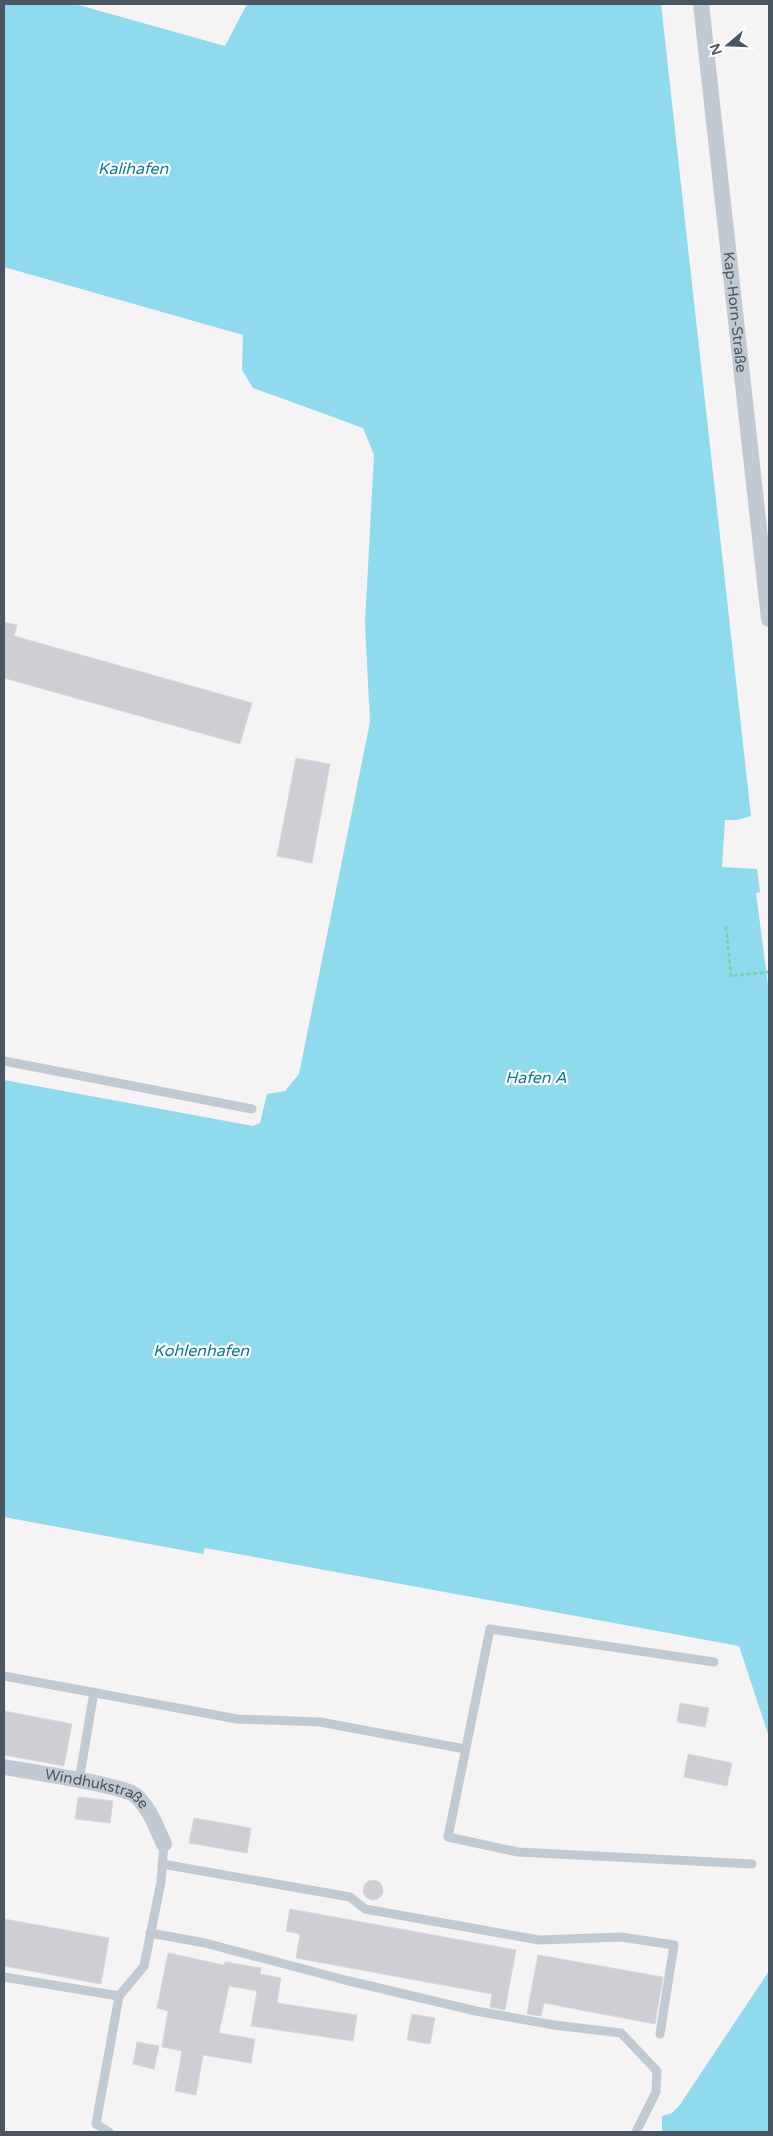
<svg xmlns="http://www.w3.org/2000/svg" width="773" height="2136" font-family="'Varela Round',sans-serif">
<rect width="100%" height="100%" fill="#f5f3f3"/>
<g fill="#90daee">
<polygon points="4,4 75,4 225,46 247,4 661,4 751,816 737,820 725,820 722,867 757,869 760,892 756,893 769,992 769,1737 739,1646 205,1548 203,1554 4,1517 4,1080 253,1126 260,1123 267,1094 285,1091 299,1074 370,722 365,623 374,455 363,428 253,388 242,370 243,335 4,267"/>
<polygon points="769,1971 769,2132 662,2132 662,2116 672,2113 679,2106"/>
</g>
<g fill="#cdcfd5" stroke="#d7d9de">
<polygon points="4,622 17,625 14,636 252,703 240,744 4,678"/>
<polygon points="296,758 330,764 312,863 277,856"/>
<polygon points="680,1703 709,1708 705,1727 677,1722"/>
<polygon points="4,1711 72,1724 64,1766 4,1755"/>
<polygon points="688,1754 732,1763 727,1786 684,1777"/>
<polygon points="78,1797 113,1801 110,1823 75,1819"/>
<polygon points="194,1818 251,1828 247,1853 189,1843"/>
<circle cx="373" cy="1890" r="10"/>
<polygon points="290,1909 516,1950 505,2010 490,2007 492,1994 296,1958 300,1934 286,1931"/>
<polygon points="4,1919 109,1938 101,1984 4,1966"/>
<polygon points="168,1953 224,1965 225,1962 261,1968 260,1974 281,1978 277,2003 357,2015 353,2041 251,2026 257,1991 229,1986 219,2033 255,2039 251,2063 203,2055 196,2095 175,2091 182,2051 162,2047 168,2011 157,2008"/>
<polygon points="538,1955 663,1977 655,2024 544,2003 541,2016 527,2014"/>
<polygon points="412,2014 435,2018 430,2044 407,2040"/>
<polygon points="137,2042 159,2046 154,2069 133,2064"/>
</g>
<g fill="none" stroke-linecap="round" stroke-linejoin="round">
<polyline stroke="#7ad0a6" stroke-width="2.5" stroke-dasharray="4 2.5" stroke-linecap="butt" points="726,927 731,976 769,972"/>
<g stroke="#c1cad2" stroke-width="9">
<polyline points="4,1061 252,1109"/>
<polyline points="714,1662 490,1629 448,1837 518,1852 752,1864"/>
<polyline points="4,1676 237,1719 320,1722 465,1749"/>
<polyline points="79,1781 94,1692"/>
<polyline points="162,1864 350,1897 365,1909 539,1940 621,1937 674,1945 660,2034"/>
<polyline points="150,1933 205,1943 345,1980 476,2011 554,2025 621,2033 657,2071 656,2092 636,2132"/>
<polyline points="4,1977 119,1996"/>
<polyline points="109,2132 96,2124 119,1996 144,1966 161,1882 164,1844"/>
</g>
<g stroke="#c1cad2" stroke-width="16">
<path id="s1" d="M 701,4 L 769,619"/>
<path id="s2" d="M 4,1767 C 26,1771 122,1785 135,1795 C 150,1808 156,1827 164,1844"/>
</g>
</g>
<g text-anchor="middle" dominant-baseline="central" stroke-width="4.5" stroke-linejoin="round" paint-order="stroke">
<g font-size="15" fill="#4a5661" stroke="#fff">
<text stroke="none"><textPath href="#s1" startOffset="310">Kap-Horn-Straße</textPath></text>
<text stroke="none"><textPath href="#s2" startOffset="96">Windhukstraße</textPath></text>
</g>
<g font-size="16" font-style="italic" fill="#0c7c9b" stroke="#fff">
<text x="133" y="169">Kalihafen</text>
<text x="536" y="1078">Hafen A</text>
<text x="201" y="1351">Kohlenhafen</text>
</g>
</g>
<rect width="773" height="2136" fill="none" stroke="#4a5661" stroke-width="10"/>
<g transform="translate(728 45) rotate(251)" stroke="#ffffff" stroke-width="4" paint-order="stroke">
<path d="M0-4L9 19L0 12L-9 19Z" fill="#4a5661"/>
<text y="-8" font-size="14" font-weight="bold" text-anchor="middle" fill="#4a5661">N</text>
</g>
</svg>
